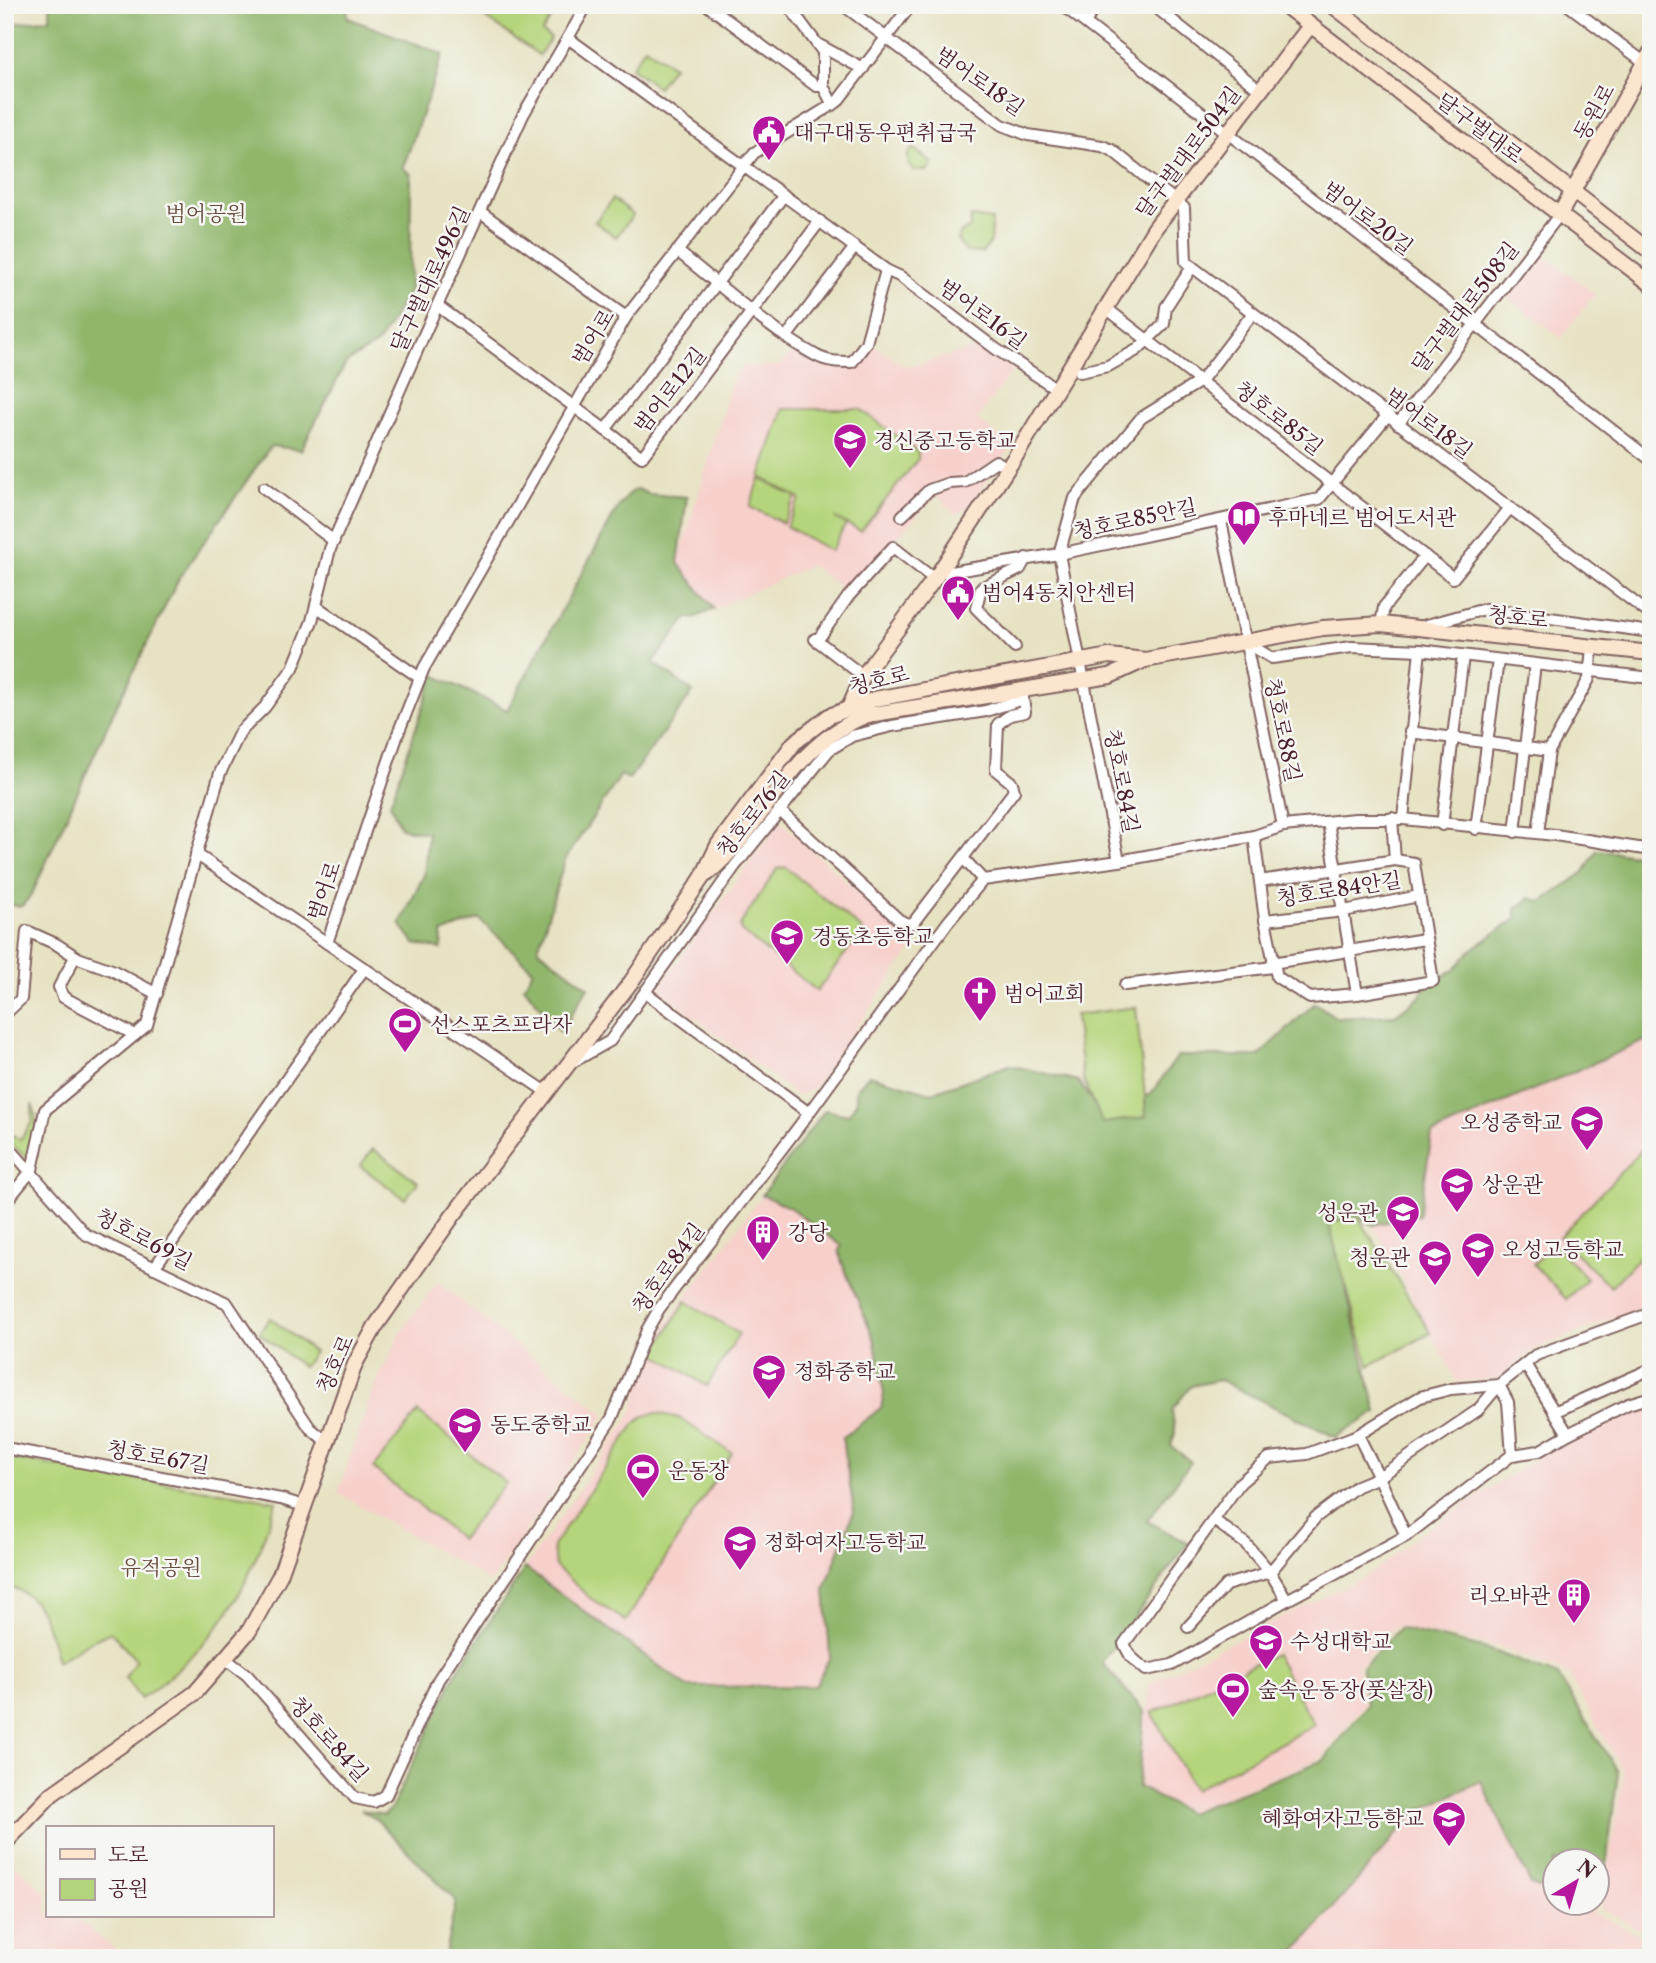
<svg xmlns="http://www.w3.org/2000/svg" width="1656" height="1963" font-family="'Libre Caslon Text','Noto Serif KR',serif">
<rect width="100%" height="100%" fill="#f6f6f2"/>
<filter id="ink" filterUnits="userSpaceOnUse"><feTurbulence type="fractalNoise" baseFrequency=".0143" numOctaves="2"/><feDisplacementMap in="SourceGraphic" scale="14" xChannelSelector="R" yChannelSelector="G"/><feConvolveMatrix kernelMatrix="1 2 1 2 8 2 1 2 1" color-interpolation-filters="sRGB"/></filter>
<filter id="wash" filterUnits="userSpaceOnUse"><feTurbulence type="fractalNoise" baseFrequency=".00686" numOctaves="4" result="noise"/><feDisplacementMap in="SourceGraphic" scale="28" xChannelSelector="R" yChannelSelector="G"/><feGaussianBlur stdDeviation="1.57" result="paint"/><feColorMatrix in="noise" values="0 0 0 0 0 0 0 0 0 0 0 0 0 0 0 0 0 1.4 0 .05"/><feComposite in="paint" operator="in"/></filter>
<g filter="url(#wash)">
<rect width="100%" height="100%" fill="#e7e2c2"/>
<g fill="#f7d0cc">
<polygon points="1540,253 1595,294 1561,338 1507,296"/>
<polygon points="870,343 906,367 987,346 1014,368 977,419 1011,447 968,508 956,515 936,494 848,593 811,565 714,609 678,563 731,383 742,367 781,365 794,348 852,365"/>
<polygon points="780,821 915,944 814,1088 797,1096 658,989"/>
<polygon points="1651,1038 1651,1303 1533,1350 1500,1378 1457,1382 1373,1225 1419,1215 1432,1134"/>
<polygon points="762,1195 789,1207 842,1246 842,1263 875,1341 884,1394 882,1408 857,1424 854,1510 825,1589 830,1657 815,1687 688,1687 525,1568 625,1424 633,1411 646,1358 665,1326"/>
<polygon points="437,1282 605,1415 491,1582 338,1493 372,1393 401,1332"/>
<polygon points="1651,1405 1651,1927 1648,1934 1601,1908 1624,1773 1568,1674 1499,1647 1394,1626 1358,1668 1364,1704 1322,1758 1189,1811 1139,1787 1149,1683 1370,1574 1420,1534 1540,1456 1631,1408"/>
<polygon points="1481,1781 1531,1885 1554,1895 1554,1904 1573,1904 1645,1936 1638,1958 1290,1958 1416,1812"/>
<polygon points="15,1865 47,1894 47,1916 73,1916 126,1958 5,1958 5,1878"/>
</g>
<g fill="#b5d57c" stroke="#807a54" stroke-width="2">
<polygon points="486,5 552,5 554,13 542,32 551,38 539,55 480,14"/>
<polygon points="645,47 673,66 658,87 631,68"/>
<polygon points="913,148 933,164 927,171 914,171 908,164 908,155"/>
<polygon points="612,199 633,215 616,237 595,222"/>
<polygon points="971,217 992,220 991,242 982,253 966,252 958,241 961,232 970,228"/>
<polygon points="783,409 860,409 918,452 918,459 861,531 835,518 846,524 831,551 786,526 800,499 760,477"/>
<polygon points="759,478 796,497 783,523 750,507"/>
<polygon points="785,867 863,930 817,991 741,931 740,925 777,869"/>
<polygon points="1136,1007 1147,1117 1102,1124 1083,1080 1075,1015"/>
<path d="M 32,1104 C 39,1121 39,1144 25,1157 L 5,1138 L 5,1130 L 20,1140 L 32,1122 Z"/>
<polygon points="1651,1140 1651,1245 1611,1287 1559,1237"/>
<polygon points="373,1149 418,1182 405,1199 360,1166"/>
<polygon points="1357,1215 1431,1333 1369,1366 1328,1223"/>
<polygon points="1554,1244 1587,1279 1566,1299 1533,1264"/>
<polygon points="686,1301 739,1334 707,1386 654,1353"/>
<polygon points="270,1318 314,1352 303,1367 259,1333"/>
<polygon points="418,1412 506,1483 461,1539 373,1468"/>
<polygon points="656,1413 679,1418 732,1453 626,1621 590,1598 555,1566 553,1546 634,1425 644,1416"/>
<path d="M 5,1458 L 276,1501 C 247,1594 221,1640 141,1699 L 125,1678 L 136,1660 L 111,1632 L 89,1642 L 57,1662 C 50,1632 42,1591 5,1586 Z"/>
<polygon points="1275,1654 1314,1725 1194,1790 1152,1713"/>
</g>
<g fill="#90b66c" stroke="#6d6a4c" stroke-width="2">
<polygon points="50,5 347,5 348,18 443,54 403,168 411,174 410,290 378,343 346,363 301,450 271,446 179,578 114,711 32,894 22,906 5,905 5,25 50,19"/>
<polygon points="638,489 648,494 687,497 678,563 714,609 692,619 688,617 653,662 693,692 629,779 621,775 565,860 538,949 588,987 561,1032 524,987 533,970 479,919 442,933 441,949 415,944 400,924 424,875 428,833 401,828 390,804 434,675 507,710 617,509 629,493"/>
<polygon points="1597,850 1651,857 1651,1038 1432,1134 1419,1215 1373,1225 1357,1216 1329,1223 1377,1412 1335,1437 1220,1380 1191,1386 1172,1410 1175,1433 1171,1446 1191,1462 1147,1521 1188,1543 1102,1663 1144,1711 1138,1787 1188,1813 1324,1760 1367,1705 1362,1668 1399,1628 1491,1650 1558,1676 1618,1772 1607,1859 1596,1903 1596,1862 1554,1862 1554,1894 1531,1885 1481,1781 1416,1812 1290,1958 444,1958 456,1901 377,1820 361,1810 384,1815 391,1809 456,1673 525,1568 688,1687 815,1686 830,1657 825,1589 854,1510 842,1438 881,1408 884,1394 875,1341 842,1263 839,1250 842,1246 789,1207 762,1195 825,1110 848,1115 856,1103 856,1090 869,1075 931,1093 1009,1065 1078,1081 1096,1107 1102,1123 1146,1117 1145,1096 1150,1095 1178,1056 1259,1056 1315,1003 1337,1018 1395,1015 1420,997 1426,985 1454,970 1471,950 1516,919 1516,909 1530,898 1542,902 1584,872"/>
</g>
</g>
<g filter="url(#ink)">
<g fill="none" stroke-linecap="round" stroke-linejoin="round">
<g stroke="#816360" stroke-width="14">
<g id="street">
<polyline points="707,5 816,86 823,86"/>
<polyline points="788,5 823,52 823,86 833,105"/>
<polyline points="843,5 1002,125 1028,135 1102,146 1112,150 1184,208 1186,262 1651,615"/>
<polyline points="1062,5 1651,460"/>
<polyline points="1153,5 1261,91"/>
<polyline points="1568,5 1648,65"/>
<polyline points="1085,22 1097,5"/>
<polyline points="568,38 886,270 901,277 996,349 1057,389"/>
<polyline points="819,45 863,69"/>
<polyline points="482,213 626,317"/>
<path d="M 677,251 C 718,283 770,331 815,355 C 827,362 839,362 852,362 L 866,343 L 886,270"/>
<polyline points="438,306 642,457 820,221"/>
<polyline points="1106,308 1453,578 1510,508"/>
<polyline points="787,336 855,247"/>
<polyline points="1080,372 1108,366 1137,350 1164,324 1166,307 1192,267"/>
<polyline points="1398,424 1560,214"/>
<polyline points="605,430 784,195"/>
<polyline points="264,488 334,541"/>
<polyline points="902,516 929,490 949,483 965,482 996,461 1008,468"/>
<polyline points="1221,521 1283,826"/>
<polyline points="938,574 1059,554 1319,499 1387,416"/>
<polyline points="316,606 420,678"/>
<polyline points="1381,624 1384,607 1425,556"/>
<polyline points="1423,626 1485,609 1651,632"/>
<polyline points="815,639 863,676"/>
<polyline points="817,641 848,597 893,547 934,579"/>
<polyline points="1245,642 1272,658 1352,647 1420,650 1651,678"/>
<polyline points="1015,647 976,608 981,588 1020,569 1026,558"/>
<polyline points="1410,732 1549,751"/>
<polyline points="779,810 898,919 907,924 913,923 1014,791 1012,783 996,770 998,724 1010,715 1025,712 1023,699"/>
<polyline points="1392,818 1395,860"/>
<polyline points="1403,819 1420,650"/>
<polyline points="1328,822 1357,994"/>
<polyline points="1442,825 1463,656"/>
<polyline points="1476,829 1498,660"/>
<polyline points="1515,832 1535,664"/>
<polyline points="1538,833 1549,751 1589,679 1592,647"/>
<polyline points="1254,836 1265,920 1277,977 1310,998 1357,994 1433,981 1414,863 1395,860 1260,881"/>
<polyline points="196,854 327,943"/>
<polyline points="964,859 983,880"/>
<polyline points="1119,861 1059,554 1075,498 1141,418 1201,381 1253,313"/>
<polyline points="1265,920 1344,911 1419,896"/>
<polyline points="75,957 59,987 63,997 135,1035"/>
<polyline points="1272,963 1425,939"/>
<polyline points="1125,985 1273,967"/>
<polyline points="646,993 809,1113"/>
<polyline points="5,1014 21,999 27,931 56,944 78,958 112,970 157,994"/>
<polyline points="573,1062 610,1041 735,866 829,750 852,736 892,726 986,711 1023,699 1023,690"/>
<polyline points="548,1093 327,943 399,731 424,668 626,317 754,153 837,102 911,5"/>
<polyline points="5,1143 85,1234 227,1303 310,1428 327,1442"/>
<polyline points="5,1203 32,1170 45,1110 147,1025 220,773 240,732 265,707 293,668 312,621 330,549 423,337 523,115 587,5"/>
<polyline points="154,1268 364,969"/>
<polyline points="1554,1412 1651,1369"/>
<polyline points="1568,1434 1628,1404 1651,1397"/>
<polyline points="1358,1435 1379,1477 1357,1486 1316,1517 1270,1572 1287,1600 1172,1665 1146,1670 1131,1657 1124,1644 1240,1483 1269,1458 1307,1454 1358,1435 1420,1397 1451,1389 1499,1385 1536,1355 1651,1313"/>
<polyline points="5,1448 281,1499 304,1506"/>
<polyline points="1512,1455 1508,1402 1499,1385 1478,1410 1379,1477 1406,1536 1512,1455 1539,1451 1568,1434 1525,1364"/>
<polyline points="1287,1600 1406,1536"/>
<polyline points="1188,1627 1226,1585 1270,1572 1246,1544 1214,1520"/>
<polyline points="227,1660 247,1675 355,1798 374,1802 386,1795 438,1680 612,1418 647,1330 659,1309 800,1125 948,922 983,880 1119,861 1254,836 1283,826 1355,819 1403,819 1555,835 1651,850"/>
</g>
</g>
<g stroke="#816360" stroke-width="18">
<g id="secondary">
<polyline points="1284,5 1651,284"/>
<polyline points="1332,5 1651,252"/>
<polyline points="1560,214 1651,52"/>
<polyline points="849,708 863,676 938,574 1017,454 1155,228 1310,26"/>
<path d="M 707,874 C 768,823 788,745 868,715 L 1110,676 L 1145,660 L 1323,628 L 1381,624 L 1651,653"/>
<polyline points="5,1843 52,1794 195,1693 249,1631 280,1575 355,1364 375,1327 452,1217 631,982 702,878 718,845 794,743 829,716 875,699 1109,656 1145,660"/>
</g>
</g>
<use href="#street" stroke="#fff" stroke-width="10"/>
<use href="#secondary" stroke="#fce5cf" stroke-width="14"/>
</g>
</g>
<defs>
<g id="civic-pin" transform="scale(1.75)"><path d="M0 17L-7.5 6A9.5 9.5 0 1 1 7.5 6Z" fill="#b5179e" stroke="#f6f6f2"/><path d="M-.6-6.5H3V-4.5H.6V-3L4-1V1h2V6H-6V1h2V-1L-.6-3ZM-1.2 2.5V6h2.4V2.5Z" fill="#fff"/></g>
<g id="school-pin" transform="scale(1.75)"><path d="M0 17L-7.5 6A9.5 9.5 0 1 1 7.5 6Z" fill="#b5179e" stroke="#f6f6f2"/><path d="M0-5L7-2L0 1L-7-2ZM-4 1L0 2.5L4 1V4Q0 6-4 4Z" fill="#fff"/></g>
<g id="library-pin" transform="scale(1.75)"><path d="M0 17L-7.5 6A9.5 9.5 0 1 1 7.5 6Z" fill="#b5179e" stroke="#f6f6f2"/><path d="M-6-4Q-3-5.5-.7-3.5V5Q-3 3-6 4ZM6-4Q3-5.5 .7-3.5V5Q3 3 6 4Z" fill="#fff"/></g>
<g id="church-pin" transform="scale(1.75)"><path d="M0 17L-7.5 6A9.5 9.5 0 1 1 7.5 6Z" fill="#b5179e" stroke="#f6f6f2"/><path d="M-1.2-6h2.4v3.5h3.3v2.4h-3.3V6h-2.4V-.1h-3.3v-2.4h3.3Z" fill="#fff"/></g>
<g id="stadium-pin" transform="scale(1.75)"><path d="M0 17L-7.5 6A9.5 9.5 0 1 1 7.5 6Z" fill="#b5179e" stroke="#f6f6f2"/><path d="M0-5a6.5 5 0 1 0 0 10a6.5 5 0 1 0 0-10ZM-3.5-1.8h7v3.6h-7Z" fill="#fff"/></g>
<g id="building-pin" transform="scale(1.75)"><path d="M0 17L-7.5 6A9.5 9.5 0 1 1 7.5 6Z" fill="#b5179e" stroke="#f6f6f2"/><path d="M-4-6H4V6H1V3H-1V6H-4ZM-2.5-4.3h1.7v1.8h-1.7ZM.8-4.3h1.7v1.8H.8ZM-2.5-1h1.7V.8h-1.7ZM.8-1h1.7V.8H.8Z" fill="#fff"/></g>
<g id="university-pin" transform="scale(1.75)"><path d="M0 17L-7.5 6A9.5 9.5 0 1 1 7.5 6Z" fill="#b5179e" stroke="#f6f6f2"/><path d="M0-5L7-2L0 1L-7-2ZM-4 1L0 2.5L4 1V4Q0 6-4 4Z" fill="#fff"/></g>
</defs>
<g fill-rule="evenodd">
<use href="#civic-pin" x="769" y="132"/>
<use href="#school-pin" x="850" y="440"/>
<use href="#library-pin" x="1244" y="517"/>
<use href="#civic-pin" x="958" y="592"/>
<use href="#school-pin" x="787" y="936"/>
<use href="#church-pin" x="980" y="993"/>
<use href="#stadium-pin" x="405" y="1024"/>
<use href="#school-pin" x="1587" y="1122"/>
<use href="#school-pin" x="1457" y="1184"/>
<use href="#school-pin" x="1403" y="1212"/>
<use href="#building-pin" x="763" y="1232"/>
<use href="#school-pin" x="1478" y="1249"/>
<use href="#school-pin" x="1435" y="1257"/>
<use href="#school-pin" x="769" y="1371"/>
<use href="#school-pin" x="465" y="1424"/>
<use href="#stadium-pin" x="643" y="1470"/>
<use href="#school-pin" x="740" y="1542"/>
<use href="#building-pin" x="1574" y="1595"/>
<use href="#university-pin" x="1266" y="1641"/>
<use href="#stadium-pin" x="1233" y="1689"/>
<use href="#school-pin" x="1449" y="1818"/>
</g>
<g text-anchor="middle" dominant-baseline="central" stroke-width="5" stroke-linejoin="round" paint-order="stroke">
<g font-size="21" fill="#4a1f2b" stroke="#f6f6f2">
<text transform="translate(980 81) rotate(35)">범어로18길</text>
<text transform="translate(1594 112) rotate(-61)">동원로</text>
<text transform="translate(1480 128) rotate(37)">달구벌대로</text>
<text transform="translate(1188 152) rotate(-53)">달구벌대로504길</text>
<text transform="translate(1368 218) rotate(37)">범어로20길</text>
<text transform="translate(430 279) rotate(-65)">달구벌대로496길</text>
<text transform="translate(1465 307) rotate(-52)">달구벌대로508길</text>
<text transform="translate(983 314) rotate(36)">범어로16길</text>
<text transform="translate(593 337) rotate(-59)">범어로</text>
<text transform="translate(670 390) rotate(-52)">범어로12길</text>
<text transform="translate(1279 418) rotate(38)">청호로85길</text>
<text transform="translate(1429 423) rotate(37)">범어로18길</text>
<text transform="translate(1135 519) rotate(-12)">청호로85안길</text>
<text transform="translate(1518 617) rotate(6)">청호로</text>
<text transform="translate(879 680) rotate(-14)">청호로</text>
<text transform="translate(1283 730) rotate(78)">청호로88길</text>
<text transform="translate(1122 781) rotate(79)">청호로84길</text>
<text transform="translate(753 814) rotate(-52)">청호로76길</text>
<text transform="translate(1339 889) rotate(-9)">청호로84안길</text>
<text transform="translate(324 891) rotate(-71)">범어로</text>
<text transform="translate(144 1239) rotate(28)">청호로69길</text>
<text transform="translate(668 1268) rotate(-54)">청호로84길</text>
<text transform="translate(335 1364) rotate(-66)">청호로</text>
<text transform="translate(158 1457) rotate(10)">청호로67길</text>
<text transform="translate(329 1739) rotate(48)">청호로84길</text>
</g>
<g font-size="21" fill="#4a1f2b" stroke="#f6f6f2" text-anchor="start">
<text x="794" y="132">대구대동우편취급국</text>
<text x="874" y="440">경신중고등학교</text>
<text x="1268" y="517">후마네르 범어도서관</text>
<text x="982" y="592">범어4동치안센터</text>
<text x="812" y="936">경동초등학교</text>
<text x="1004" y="993">범어교회</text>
<text x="430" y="1024">선스포츠프라자</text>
<text x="1562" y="1122" text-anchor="end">오성중학교</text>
<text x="1482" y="1184">상운관</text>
<text x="1378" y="1212" text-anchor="end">성운관</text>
<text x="788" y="1232">강당</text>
<text x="1502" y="1249">오성고등학교</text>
<text x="1410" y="1257" text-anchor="end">청운관</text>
<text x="794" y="1371">정화중학교</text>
<text x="490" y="1424">동도중학교</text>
<text x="668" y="1470">운동장</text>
<text x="764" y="1542">정화여자고등학교</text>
<text x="1550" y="1595" text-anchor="end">리오바관</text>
<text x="1290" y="1641">수성대학교</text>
<text x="1258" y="1689">숲속운동장(풋살장)</text>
<text x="1424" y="1818" text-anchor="end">혜화여자고등학교</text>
</g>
<g font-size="21" fill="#654c3f" stroke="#f6f6f2">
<text x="206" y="213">범어공원</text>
<text x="161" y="1567">유적공원</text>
</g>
</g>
<rect width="1656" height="1963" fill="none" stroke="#f6f6f2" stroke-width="28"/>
<rect x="46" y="1826" width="228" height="91" fill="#f6f6f2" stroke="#b1a0a2" stroke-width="2"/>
<rect x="60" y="1849" width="35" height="10" fill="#fce5cf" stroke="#b1a0a2" stroke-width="2"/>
<text x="108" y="1862" font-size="21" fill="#4a1f2b">도로</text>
<rect x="60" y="1879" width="35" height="21" fill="#b5d57c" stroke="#b1a0a2" stroke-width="2"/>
<text x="108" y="1896" font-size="21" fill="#4a1f2b">공원</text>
<g transform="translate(1576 1882) rotate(38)"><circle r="33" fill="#f6f6f2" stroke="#b1a0a2" stroke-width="2"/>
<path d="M0-5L12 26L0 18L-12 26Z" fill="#b5179e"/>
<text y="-10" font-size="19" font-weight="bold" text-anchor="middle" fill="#4a1f2b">N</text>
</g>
</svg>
